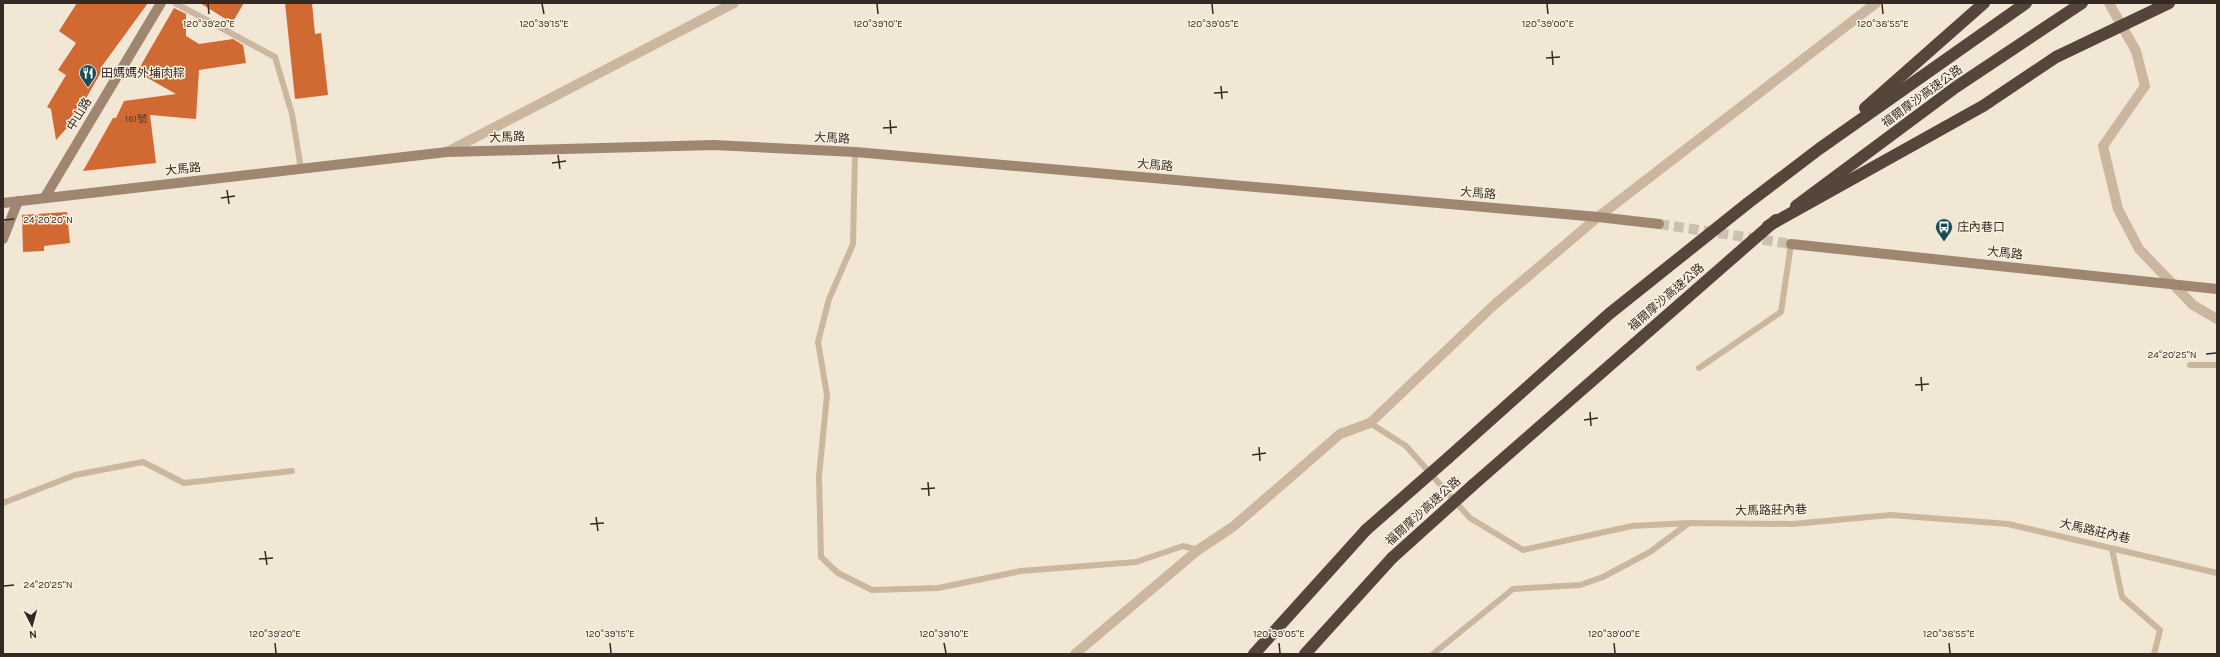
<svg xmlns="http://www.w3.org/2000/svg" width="2220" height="657" font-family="Karla,'Noto Sans TC',sans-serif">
<rect width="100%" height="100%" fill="#f2e7d4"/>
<g fill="#d16933">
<polygon points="77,3 148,3 102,66 104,67 73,121 56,140 51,109 47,107 66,75 58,70 76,43 59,31"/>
<polygon points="200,3 244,3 232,23"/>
<polygon points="285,3 312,3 315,34 321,33 328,95 295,99"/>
<polygon points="174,8 186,14 186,36 199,44 233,39 243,45 246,63 199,70 196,119 150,115 156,163 83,171 113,118 116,118 124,101 176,94 137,72"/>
<polygon points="67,212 70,243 44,246 44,251 23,252 22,215"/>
</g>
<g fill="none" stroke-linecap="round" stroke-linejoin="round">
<polyline stroke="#ccc1b1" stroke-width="10" stroke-dasharray="10 5" stroke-linecap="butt" points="1659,224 1791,244"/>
<g stroke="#cbb79f" stroke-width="6">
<polyline points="175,3 275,57 292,114 301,169"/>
<polyline points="855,152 853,244 829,299 818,342 827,395 819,476 821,557 838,573 872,590 938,588 1021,571 1136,562 1183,546 1198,550"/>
<polyline points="2190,365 2217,365"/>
<polyline points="1699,368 1781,312 1791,244"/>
<polyline points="1370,423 1406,446 1470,518 1523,550 1632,526 1689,523 1792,524 1891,515 2008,524 2217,573"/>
<polyline points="3,503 75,475 143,462 184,483 292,471"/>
<polyline points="2112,549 2122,597 2160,630 2154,654"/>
<polyline points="1433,654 1513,589 1580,585 1603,577 1650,552 1689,523"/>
</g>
<g stroke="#cbb79f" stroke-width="10">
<polyline points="2109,3 2136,51 2145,86 2103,146 2118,209 2139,249 2193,305 2217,319"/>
<polyline points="447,152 734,3"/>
<polyline points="1075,654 1198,550 1234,526 1340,434 1370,423 1494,305 1598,217 1876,3"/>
</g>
<g stroke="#9e8671" stroke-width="10">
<polyline points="45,197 161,3"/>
<polyline points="3,203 447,152 714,145 855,152 1598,217 1659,224"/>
<polyline points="3,239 18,201"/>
<polyline points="1791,244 2217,289"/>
</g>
<g stroke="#55453a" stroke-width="12">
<polyline points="1865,108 1984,3"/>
<polyline points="1796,206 1956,87 2082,3"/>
<polyline points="1448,458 1609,314 1748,203 1819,149 2026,3"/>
<polyline points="1473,485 1776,220"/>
<polyline points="1254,654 1366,530"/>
<polyline points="1305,654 1392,558"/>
</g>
<g stroke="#55453a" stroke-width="12">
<polyline points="1768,226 1983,106 2056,57 2169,3"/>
<polyline points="1366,530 1448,458"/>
<polyline points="1392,558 1473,485"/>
</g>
</g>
<path fill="none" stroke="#342a23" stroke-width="1.5" d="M 208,4 L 209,14M 542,4 L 544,14M 877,4 L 878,14M 1212,4 L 1213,14M 1547,4 L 1548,14M 1882,4 L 1883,14M 1552,51 L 1553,65M 1546,58 L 1560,57M 1221,86 L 1222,99M 1214,93 L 1228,92M 890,120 L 891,134M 883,128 L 897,127M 558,155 L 560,169M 552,163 L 566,161M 227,190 L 229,204M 221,198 L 235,196M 4,220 L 14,219M 2206,354 L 2216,353M 1921,377 L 1922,391M 1915,385 L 1929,384M 1590,412 L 1591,426M 1584,420 L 1598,418M 1259,447 L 1260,461M 1252,455 L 1266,453M 928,482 L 929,496M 921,489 L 935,488M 596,517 L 598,531M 590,524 L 604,523M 265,551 L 267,565M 259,559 L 273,558M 4,586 L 14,585M 275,643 L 276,653M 610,643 L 611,653M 944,643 L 946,653M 1279,643 L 1280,653M 1614,643 L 1615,653M 1949,643 L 1950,653"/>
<defs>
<g id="restaurant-pin" transform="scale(0.9)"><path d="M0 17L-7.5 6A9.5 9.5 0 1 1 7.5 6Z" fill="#164d58" stroke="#faf1e0"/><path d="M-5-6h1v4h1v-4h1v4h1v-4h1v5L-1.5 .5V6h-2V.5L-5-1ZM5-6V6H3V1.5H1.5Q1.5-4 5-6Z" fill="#fff"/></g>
<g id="bus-pin" transform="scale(0.9)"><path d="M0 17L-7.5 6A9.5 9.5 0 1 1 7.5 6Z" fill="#164d58" stroke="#faf1e0"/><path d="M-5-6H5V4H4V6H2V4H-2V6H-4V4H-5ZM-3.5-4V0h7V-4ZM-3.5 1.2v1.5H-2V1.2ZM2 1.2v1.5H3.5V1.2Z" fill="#fff"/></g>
</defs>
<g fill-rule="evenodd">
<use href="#restaurant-pin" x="88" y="73"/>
<use href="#bus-pin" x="1944" y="227"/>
</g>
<g text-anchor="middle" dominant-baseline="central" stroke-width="3" stroke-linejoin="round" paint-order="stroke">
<g font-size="10" fill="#5b3a27">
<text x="136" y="119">161號</text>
</g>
<g font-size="12" fill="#342a23" stroke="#faf1e0" text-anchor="start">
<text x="101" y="73">田媽媽外埔肉粽</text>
<text x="1957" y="227">庄內巷口</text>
</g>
<g font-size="12" fill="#342a23" stroke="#faf1e0">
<text transform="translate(1922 96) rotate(-36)">福爾摩沙高速公路</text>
<text transform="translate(79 114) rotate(-59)">中山路</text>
<text transform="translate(507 137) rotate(-2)">大馬路</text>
<text transform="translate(832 138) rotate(3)">大馬路</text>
<text transform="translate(1155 165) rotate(5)">大馬路</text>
<text transform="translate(183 169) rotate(-6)">大馬路</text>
<text transform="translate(1478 193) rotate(5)">大馬路</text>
<text transform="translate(2005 253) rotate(6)">大馬路</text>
<text transform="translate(1666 297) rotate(-41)">福爾摩沙高速公路</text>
<text transform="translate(1771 510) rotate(-1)">大馬路莊內巷</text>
<text transform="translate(1423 511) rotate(-42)">福爾摩沙高速公路</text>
<text transform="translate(2095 531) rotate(13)">大馬路莊內巷</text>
</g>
</g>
<g font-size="10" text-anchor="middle" fill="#342a23" stroke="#faf1e0" stroke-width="3" stroke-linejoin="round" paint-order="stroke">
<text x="209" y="27">120°39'20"E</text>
<text x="544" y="27">120°39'15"E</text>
<text x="878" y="27">120°39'10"E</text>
<text x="1213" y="27">120°39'05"E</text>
<text x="1548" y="27">120°39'00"E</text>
<text x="1883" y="27">120°38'55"E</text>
<text x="48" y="223">24°20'20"N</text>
<text x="2172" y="358">24°20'25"N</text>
<text x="48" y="588">24°20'25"N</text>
<text x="275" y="637">120°39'20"E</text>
<text x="610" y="637">120°39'15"E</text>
<text x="944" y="637">120°39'10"E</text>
<text x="1279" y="637">120°39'05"E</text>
<text x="1614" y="637">120°39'00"E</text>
<text x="1949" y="637">120°38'55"E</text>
</g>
<rect width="2220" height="657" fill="none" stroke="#342a23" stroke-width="8"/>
<g transform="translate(32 625) rotate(174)" stroke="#faf1e0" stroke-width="3" paint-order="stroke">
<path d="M0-3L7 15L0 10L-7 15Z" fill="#342a23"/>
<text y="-6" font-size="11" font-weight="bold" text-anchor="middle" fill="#342a23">N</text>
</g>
</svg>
